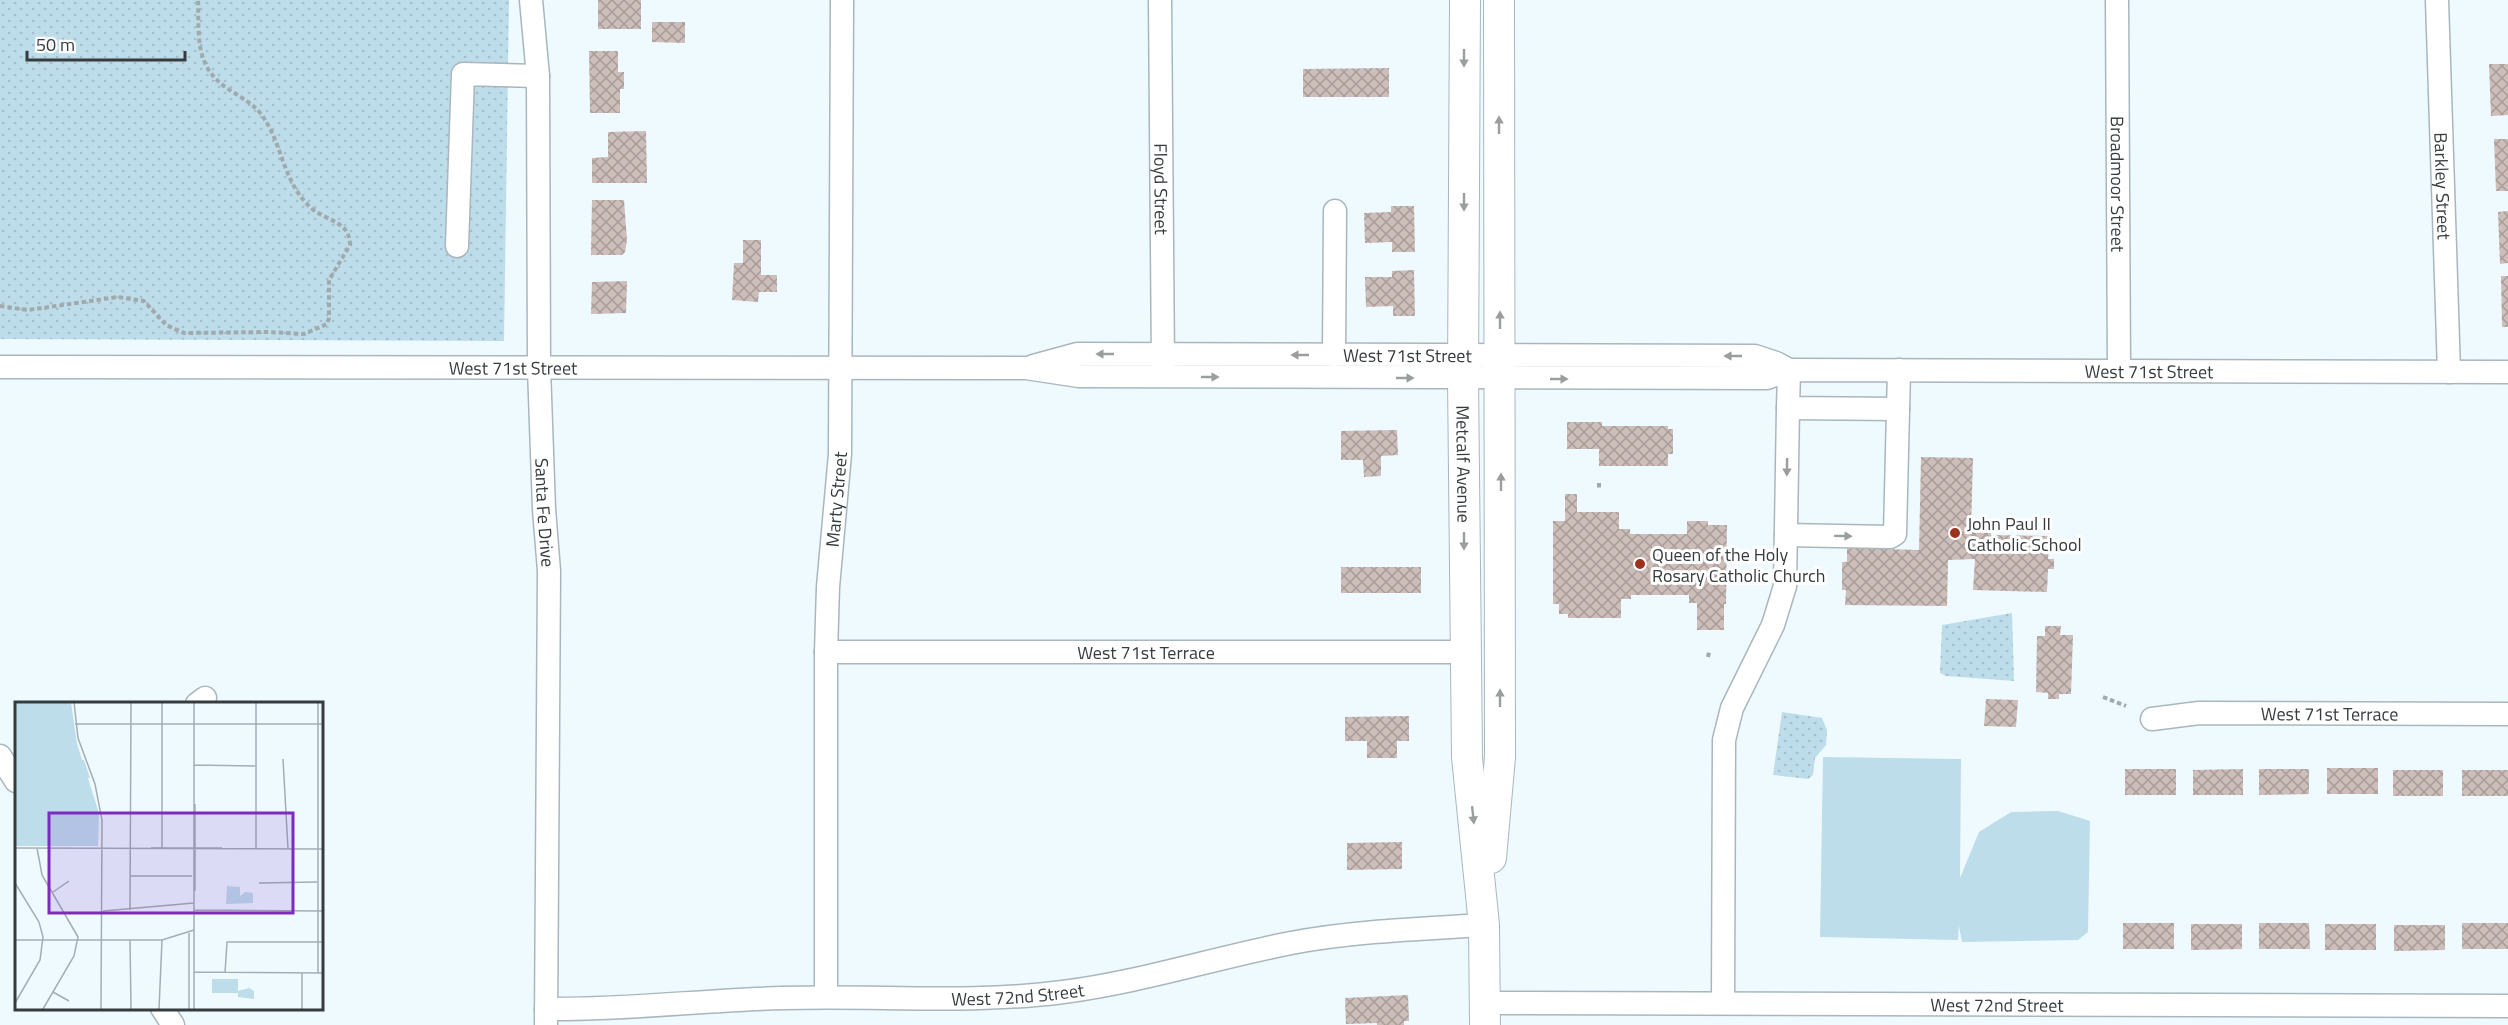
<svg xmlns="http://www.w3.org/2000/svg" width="2508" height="1025" viewBox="0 0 2508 1025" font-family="'Titillium Web',sans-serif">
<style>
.grass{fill:url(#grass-dots)}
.garden{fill:#beddea}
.building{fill:url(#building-cross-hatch)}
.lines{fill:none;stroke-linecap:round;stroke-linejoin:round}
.minor-casing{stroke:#a9b7bd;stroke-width:25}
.major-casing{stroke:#a9b7bd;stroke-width:32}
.path{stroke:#a0aaad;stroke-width:4;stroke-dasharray:4.5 3;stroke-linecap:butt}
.minor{stroke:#fff;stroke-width:22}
.major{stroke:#fff;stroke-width:30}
.oneway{fill:#9a9e9e}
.poi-dot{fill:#9b321c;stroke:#fff;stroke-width:2}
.labels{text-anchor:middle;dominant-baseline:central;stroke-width:6;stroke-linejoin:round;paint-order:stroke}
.street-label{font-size:18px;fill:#363c3e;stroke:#fff}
.poi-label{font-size:18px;fill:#363c3e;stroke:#fff;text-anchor:start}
.inset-road{fill:none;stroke:#a4aeb2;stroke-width:1.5}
.view{fill:#7b2cbf;fill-opacity:0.15;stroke:#7b2cbf;stroke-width:3}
.inset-edge{fill:none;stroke:#363c3e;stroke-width:3}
</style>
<defs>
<pattern id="grass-dots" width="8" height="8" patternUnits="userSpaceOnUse" patternTransform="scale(1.5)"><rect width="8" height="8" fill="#beddea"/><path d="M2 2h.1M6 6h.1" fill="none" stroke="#a4bfca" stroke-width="1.8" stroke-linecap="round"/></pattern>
<pattern id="building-cross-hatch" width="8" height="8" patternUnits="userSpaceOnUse" patternTransform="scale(1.5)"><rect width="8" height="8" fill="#cdbeba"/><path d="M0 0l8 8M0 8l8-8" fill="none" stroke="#a79c99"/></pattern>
</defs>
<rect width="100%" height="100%" fill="#eefaff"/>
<g class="grass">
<polygon points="0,0 509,0 504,341 0,339"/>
<polygon points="2012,613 2014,681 1946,676 1940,673 1942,625"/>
<polygon points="1782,712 1822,718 1827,730 1826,745 1815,758 1813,775 1808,779 1773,775"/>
</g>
<polygon class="garden" points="1823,757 1961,759 1960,878 1979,832 2011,812 2058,811 2090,821 2088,932 2078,940 1962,942 1959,926 1958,940 1820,937"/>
<g class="building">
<rect x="598" y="0" width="43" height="29"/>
<polygon points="652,22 685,22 685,43 652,42"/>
<polygon points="589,51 618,51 618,72 624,72 624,89 620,89 620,113 590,113"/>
<polygon points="2489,64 2508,64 2508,115 2491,116"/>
<polygon points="1389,68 1389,97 1303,97 1303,69"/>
<polygon points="646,131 647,183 592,183 592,158 608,157 608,132"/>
<polygon points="2494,139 2508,139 2508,191 2496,191"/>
<polygon points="592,200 624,200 627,240 625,252 622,255 591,255"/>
<polygon points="1391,206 1414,206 1415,252 1392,252 1392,242 1365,243 1364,213 1391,212"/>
<polygon points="2508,211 2508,263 2500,264 2498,212"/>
<polygon points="743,240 761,240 761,275 777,275 777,292 759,292 758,302 732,300 734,263 743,263"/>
<polygon points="1414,270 1415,316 1393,316 1393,306 1366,307 1365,277 1392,277 1392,271"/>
<polygon points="2501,276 2508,276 2508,327 2502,327"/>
<polygon points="627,281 626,313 591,314 592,282"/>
<polygon points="1567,422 1602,422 1602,426 1668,426 1668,429 1673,429 1673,454 1668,454 1668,466 1599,466 1599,449 1567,449"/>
<polygon points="1397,430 1398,455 1381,456 1381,476 1364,477 1363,460 1341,460 1341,431"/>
<polygon points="1921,457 1973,458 1971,531 1991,531 1991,535 2050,536 2048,559 2054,559 2054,569 2048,569 2047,592 1973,590 1975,559 1948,560 1947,606 1845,605 1846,590 1842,590 1842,562 1847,562 1847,548 1919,550"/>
<polygon points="1565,494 1577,494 1577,512 1619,512 1619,529 1630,529 1630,534 1687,534 1687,521 1708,521 1708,525 1727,525 1726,604 1724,604 1724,630 1697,630 1697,603 1689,603 1689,595 1631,595 1631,599 1621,599 1621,618 1568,618 1568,614 1559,614 1559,604 1553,604 1553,521 1565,521"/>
<rect x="1341" y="567" width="80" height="26"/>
<polygon points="2045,626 2061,626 2060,635 2073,635 2071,694 2059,694 2059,699 2048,699 2048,693 2036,692 2037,636 2045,636"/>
<polygon points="1986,699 2018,700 2016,727 1984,726"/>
<polygon points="1409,716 1409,741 1397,741 1397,758 1367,758 1367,741 1345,741 1345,717"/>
<rect x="2327" y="768" width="51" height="26"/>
<rect x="2125" y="769" width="51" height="26"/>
<polygon points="2243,769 2243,795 2193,795 2193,770"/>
<polygon points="2259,769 2309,769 2309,794 2259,795"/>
<rect x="2393" y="770" width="50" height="26"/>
<rect x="2462" y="770" width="46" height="26"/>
<polygon points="1402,842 1402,869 1347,870 1347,843"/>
<rect x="2123" y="923" width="51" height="26"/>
<polygon points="2259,923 2309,923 2310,949 2259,949"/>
<rect x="2462" y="923" width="46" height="26"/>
<polygon points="2191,924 2242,924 2242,949 2191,950"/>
<rect x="2325" y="924" width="51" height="26"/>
<polygon points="2394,925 2445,925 2445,950 2394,951"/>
<polygon points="1408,995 1409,1021 1404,1021 1404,1025 1377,1025 1377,1023 1346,1024 1345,998"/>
</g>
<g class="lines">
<g class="minor-casing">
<g id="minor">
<path id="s1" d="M531,0l7,76 1,292 5,141 5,62 -3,454"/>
<path id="s2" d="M1160,0l3,367"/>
<path id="s3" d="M2117,0l2,370"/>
<path id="s4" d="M2437,0l12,372"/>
<polyline points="457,246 463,74 538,76"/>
<polyline points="1334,355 1335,211"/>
<path id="s5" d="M1033,366l44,-12 678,2 21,7 13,7"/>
<path id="s6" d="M0,367l1026,1 53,8 688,2 22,-8 719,2"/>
<polyline points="1789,370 1788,408 1898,409"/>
<polyline points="1786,535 1890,537 1895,534 1899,370"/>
<path id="s7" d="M826,652h639"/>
<polyline points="197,704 205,698"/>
<path id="s8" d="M2152,719l47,-6 309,1"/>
<polyline points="0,756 16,781"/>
<path id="s9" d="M826,997v-345l2,-65 12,-133 2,-454"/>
<path id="s10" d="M1485,1003l1023,3"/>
<polyline points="1723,1003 1724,740 1732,708 1773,625 1785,586 1788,408"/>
<polyline points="162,1008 173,1025"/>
<path id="s11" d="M546,1009c80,1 158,-9 237,-11 93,-3 188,6 280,-6 78,-10 151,-34 228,-49 63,-12 129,-14 193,-18"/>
</g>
</g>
<g class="major-casing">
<g id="major">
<path id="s12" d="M1465,0l-2,378 4,379 17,168 1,100"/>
<polyline points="1491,858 1500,757 1499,0"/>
</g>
</g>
<g class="path">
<path d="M0,306l28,4 90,-13 26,4 22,24 18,8 85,-1 35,2 23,-10 2,-6v-38l21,-35c0,-25 -26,-24 -40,-38 -29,-28 -27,-64 -49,-93 -15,-19 -41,-23 -54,-47 -11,-20 -8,-45 -9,-67"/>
<polyline points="1599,483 1599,490"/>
<polyline points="1708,657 1709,652"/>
<polyline points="2103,697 2126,706"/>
</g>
<use href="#minor" class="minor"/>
<use href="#major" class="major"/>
</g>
<defs><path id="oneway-solid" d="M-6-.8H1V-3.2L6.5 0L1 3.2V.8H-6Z" transform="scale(1.5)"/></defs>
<g class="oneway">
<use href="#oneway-solid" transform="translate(1464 58) rotate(90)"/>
<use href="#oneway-solid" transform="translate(1499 125) rotate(-90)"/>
<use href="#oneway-solid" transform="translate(1464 202) rotate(90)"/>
<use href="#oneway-solid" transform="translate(1500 320) rotate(-90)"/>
<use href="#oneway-solid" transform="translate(1105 354) rotate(180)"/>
<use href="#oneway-solid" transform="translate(1300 355) rotate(-180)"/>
<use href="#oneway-solid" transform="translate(1733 356) rotate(180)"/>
<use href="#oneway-solid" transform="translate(1210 377)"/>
<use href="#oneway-solid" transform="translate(1405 378)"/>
<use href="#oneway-solid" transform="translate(1559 379)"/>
<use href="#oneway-solid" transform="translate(1787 467) rotate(91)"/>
<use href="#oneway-solid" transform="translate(1501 482) rotate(-90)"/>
<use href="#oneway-solid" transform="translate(1843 536) rotate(1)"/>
<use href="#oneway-solid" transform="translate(1464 541) rotate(90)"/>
<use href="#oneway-solid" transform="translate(1500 698) rotate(-90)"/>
<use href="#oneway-solid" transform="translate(1473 815) rotate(84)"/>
</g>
<g class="poi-dot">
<circle cx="1955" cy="533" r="6"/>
<circle cx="1640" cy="564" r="6"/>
</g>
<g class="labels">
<g class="street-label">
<text stroke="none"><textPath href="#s3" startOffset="184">Broadmoor Street</textPath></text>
<text stroke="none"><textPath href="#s4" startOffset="186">Barkley Street</textPath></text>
<text stroke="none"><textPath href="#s2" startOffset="189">Floyd Street</textPath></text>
<text stroke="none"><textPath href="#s5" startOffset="376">West 71st Street</textPath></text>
<text stroke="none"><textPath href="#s6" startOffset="513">West 71st Street</textPath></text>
<text stroke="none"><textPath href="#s6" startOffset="2151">West 71st Street</textPath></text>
<text stroke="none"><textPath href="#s12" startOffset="464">Metcalf Avenue</textPath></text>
<text stroke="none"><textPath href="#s9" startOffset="498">Marty Street</textPath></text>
<text stroke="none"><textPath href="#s1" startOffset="513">Santa Fe Drive</textPath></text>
<text stroke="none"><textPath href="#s7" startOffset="320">West 71st Terrace</textPath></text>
<text stroke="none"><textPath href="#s8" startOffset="178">West 71st Terrace</textPath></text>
<text stroke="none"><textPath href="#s11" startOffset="472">West 72nd Street</textPath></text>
<text stroke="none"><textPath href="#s10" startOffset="512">West 72nd Street</textPath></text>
</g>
<g class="poi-label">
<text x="1967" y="523">John Paul II<tspan x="1967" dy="21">Catholic School</tspan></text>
<text x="1652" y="554">Queen of the Holy<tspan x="1652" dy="21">Rosary Catholic Church</tspan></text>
</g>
</g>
<g transform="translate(15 702)">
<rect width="308" height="308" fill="#eefaff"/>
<path d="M0,0h56l6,42 22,69 -1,33h-83z" fill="#beddea"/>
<path d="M69,58l6,18h-22l-2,-17zM212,184l13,1v9l5,-4 8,1v10l-27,1zM197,277h26v12l11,-3 5,3v8l-16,-2v-4h-26z" fill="#beddea"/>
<path class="inset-road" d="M59,0l4,36 17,46 7,36 -1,189M147,0v147M179,0v307M303,0v271M60,22h248M268,57l5,90M179,63l61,1M0,146l308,1M22,146l5,27 36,62 -4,19 -31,53M136,146h71M241,147v-147M115,174h62M0,181l24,39 4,15 -3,23 -25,43M244,181l58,-1M180,189v-87M38,190l16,-11M115,208l1,-208M179,208l129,1M88,209l91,-8M0,238h147l32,-10M115,238l1,69M179,270l129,1M210,271l2,-31h96M38,290l16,9M144,307l3,-69M174,307v-76M287,307v-36"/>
<path class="view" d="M34,111h244v100h-244z"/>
<rect width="308" height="308" class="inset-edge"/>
</g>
<path d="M27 51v9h158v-9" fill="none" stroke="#363c3e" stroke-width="3"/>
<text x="36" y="51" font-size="18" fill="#363c3e" stroke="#ffffff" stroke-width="4.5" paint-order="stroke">50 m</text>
</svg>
